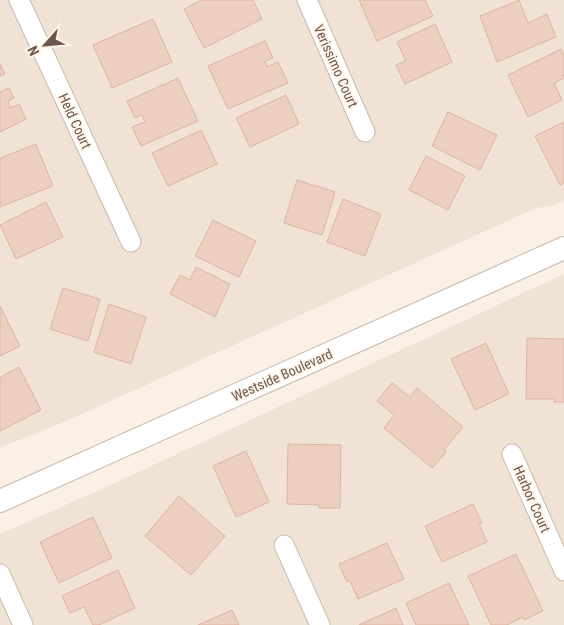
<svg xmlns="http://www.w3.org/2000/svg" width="564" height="625" viewBox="0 0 564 625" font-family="'Roboto Condensed',sans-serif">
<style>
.residential{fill:#f0e2d5}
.building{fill:#eccfc0;stroke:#ddb5a2}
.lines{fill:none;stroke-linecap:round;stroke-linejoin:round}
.minor-casing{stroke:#cab8ad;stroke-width:21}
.tertiary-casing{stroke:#cab8ad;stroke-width:24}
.minor{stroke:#fff;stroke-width:19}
.tertiary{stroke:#fff;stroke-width:22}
.labels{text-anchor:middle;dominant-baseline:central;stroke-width:4;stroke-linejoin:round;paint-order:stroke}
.street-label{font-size:14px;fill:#70574d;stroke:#fdf5eb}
</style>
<rect width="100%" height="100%" fill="#faf0e5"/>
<g class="residential">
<polygon points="0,0 564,0 564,200 552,206 536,208 71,419 0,448"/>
<polygon points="564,274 564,625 0,625 0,534 102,489"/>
</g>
<g class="building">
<polygon points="202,0 253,0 262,19 204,48 184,9"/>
<polygon points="359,0 425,0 433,16 377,41"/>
<polygon points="519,0 528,23 547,14 556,37 497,62 480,16"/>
<polygon points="153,19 172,62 112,88 93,45"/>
<polygon points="435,24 452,62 405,84 396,65 406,61 397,42"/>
<polygon points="265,41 273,58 265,61 267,67 278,62 288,83 228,109 208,66"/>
<polygon points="561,49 564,56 564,78 554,83 562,100 528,117 508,75"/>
<polygon points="0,64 5,74 0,76"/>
<polygon points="178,78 198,121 141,146 132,127 145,122 142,115 135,118 127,101"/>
<polygon points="9,88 14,98 8,101 10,108 19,104 26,119 0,132 0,92"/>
<polygon points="286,95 299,124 250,147 236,118"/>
<polygon points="448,112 497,135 480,170 432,146"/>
<polygon points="564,122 564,183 560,185 535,136"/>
<polygon points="201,130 217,164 168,186 152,153"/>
<polygon points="36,144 53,186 0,207 0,158"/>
<polygon points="426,156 465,176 448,210 409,190"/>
<polygon points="297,180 335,192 322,235 284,223"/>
<polygon points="343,199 381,214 365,256 327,242"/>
<polygon points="46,202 63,237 16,259 0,225"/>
<polygon points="213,220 256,241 239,277 195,256"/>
<polygon points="196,267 230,284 215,317 170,294 180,275 190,280"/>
<polygon points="63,288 100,299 88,341 50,329"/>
<polygon points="109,304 146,317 131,364 94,352"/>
<polygon points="0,306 20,346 0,356"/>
<polygon points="527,338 564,339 564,402 554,402 555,399 526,399"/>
<polygon points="486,343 509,394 475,410 451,359"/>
<polygon points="19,367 41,410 0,431 0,377"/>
<polygon points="392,383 410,397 417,388 463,427 444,450 446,452 432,468 384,428 394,415 377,401"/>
<polygon points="288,444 341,445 340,508 319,508 319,505 287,504"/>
<polygon points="246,451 269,502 236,517 213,466"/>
<polygon points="179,496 225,536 191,575 145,536"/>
<polygon points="473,504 482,523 479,524 487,542 442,562 425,526"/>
<polygon points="93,517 112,558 59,583 40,542"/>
<polygon points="387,543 404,579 358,599 350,581 347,582 339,564"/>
<polygon points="516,554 543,611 524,620 523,617 507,625 491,625 468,576"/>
<polygon points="118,570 135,608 99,625 93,625 84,607 70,613 62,596"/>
<polygon points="449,583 469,625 416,625 406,603"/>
<polygon points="396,608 403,625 359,625"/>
<polygon points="232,610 239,625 198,625"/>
</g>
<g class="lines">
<g class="minor-casing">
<g id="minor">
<polyline points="19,0 131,242"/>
<polyline points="307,0 365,132"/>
<polyline points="512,454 564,571"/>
<polyline points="284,545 320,625"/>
<polyline points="0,574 23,625"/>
</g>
</g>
<g class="tertiary-casing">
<polyline id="tertiary" points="0,501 564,248"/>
</g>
<use href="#minor" class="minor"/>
<use href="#tertiary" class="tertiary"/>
</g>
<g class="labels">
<g class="street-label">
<text transform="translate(336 66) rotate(66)">Verissimo Court</text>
<text transform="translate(75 121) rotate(65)">Held Court</text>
<text transform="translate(282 375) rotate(-24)">Westside Boulevard</text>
<text transform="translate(532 499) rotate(66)">Harbor Court</text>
</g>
</g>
<g transform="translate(45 45) rotate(243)" stroke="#fdf5eb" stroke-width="4" paint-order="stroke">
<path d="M0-4L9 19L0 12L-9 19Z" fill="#70574d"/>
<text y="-8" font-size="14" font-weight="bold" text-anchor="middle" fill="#70574d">N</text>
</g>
</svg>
